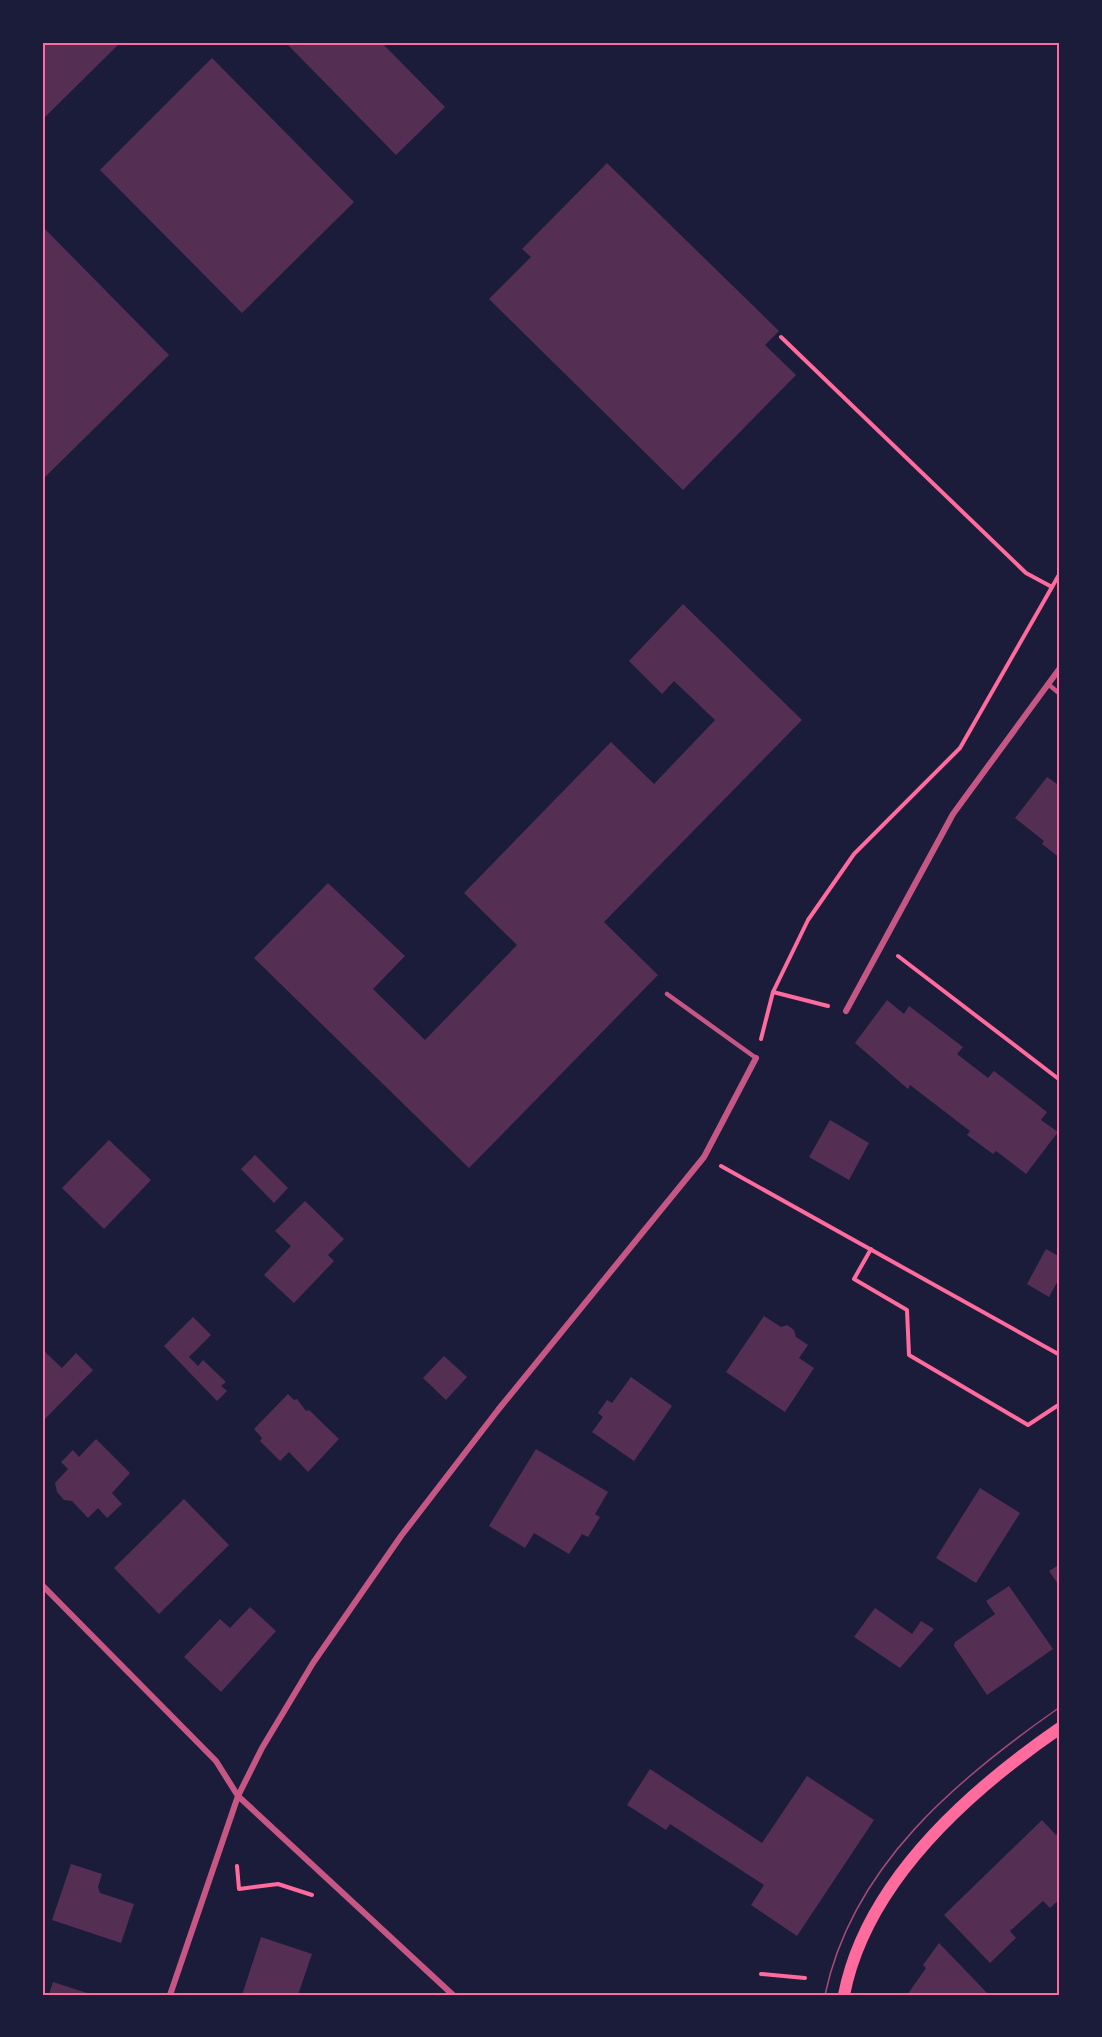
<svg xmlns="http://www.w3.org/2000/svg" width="1102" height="2037" viewBox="0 0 1102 2037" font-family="'Fira Sans',sans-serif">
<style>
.building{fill:#542f53}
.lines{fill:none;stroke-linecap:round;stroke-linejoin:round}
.path{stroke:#ff6b9d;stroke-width:4}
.service{stroke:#c65784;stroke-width:4.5}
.minor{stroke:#c65784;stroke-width:6}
.secondary{stroke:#ff6b9d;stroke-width:12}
.tram{stroke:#a44b75;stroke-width:1.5}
.neatline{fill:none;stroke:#ff6b9d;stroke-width:2}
</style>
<rect width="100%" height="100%" fill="#1b1b3a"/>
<g class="building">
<polygon points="42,42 121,42 42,120"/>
<polygon points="285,42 381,42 445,107 396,155"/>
<polygon points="212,58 354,202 242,313 100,170"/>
<polygon points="607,163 779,331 765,345 796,375 683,490 489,299 531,257 522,249"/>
<polygon points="42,226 169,355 42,480"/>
<polygon points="683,604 802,720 604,922 658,975 469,1168 254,958 328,883 405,956 373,989 425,1040 517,945 464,893 611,742 654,784 715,720 674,681 662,694 629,661"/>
<polygon points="1047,777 1060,786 1060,858 1042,844 1044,841 1015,818"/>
<polygon points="887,1000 904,1014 909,1006 963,1047 957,1054 988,1078 994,1071 1047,1112 1041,1120 1058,1132 1026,1174 996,1151 993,1154 967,1135 970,1131 910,1085 908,1089 855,1043"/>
<polygon points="830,1120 869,1143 849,1180 809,1157"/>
<polygon points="109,1140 151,1180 104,1229 62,1188"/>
<polygon points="255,1155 288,1188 274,1203 241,1169"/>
<polygon points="305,1201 344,1239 328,1255 334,1261 294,1303 264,1275 291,1246 275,1231"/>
<polygon points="1046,1249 1060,1257 1060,1277 1049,1297 1027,1284"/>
<polygon points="764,1316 781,1327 787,1325 794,1330 796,1337 808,1345 799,1358 814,1368 785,1412 726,1372"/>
<polygon points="193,1317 211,1335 189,1357 198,1366 203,1360 226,1382 221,1386 227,1391 217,1401 164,1346"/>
<polygon points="42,1349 62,1368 76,1353 93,1370 42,1422"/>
<polygon points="444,1356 467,1377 446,1400 423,1378"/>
<polygon points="631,1377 672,1406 634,1461 592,1432 603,1417 598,1413 607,1400 612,1403"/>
<polygon points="288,1394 294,1400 297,1399 306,1411 309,1410 339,1439 308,1472 289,1452 280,1461 260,1441 262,1438 254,1429"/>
<polygon points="96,1439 130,1473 112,1493 122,1504 107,1518 98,1508 88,1518 72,1501 64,1500 57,1492 55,1483 68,1469 61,1462 73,1450 79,1457"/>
<polygon points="536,1449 608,1492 595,1514 600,1517 588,1537 582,1534 569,1554 534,1533 525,1548 489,1526"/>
<polygon points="980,1488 1020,1513 976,1583 936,1558"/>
<polygon points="184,1499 229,1545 159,1614 114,1568"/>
<polygon points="1060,1564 1060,1587 1049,1571"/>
<polygon points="1009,1586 1053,1649 987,1695 954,1646 955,1642 995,1614 986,1601"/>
<polygon points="250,1607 276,1631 221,1692 184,1657 220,1619 230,1628"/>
<polygon points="875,1608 912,1634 921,1621 934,1629 900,1668 854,1637"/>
<polygon points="650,1769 762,1843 807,1776 874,1820 797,1936 751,1905 764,1885 670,1824 666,1830 627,1805"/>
<polygon points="1042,1820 1056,1835 1060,1830 1060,1899 1050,1908 1043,1901 1010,1931 1016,1938 990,1963 944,1915"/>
<polygon points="71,1864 102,1874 98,1887 100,1893 134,1904 121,1943 52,1920"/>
<polygon points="261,1937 312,1954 298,1995 242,1995"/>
<polygon points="939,1943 989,1995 907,1995 926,1968 923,1965"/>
<polygon points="53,1982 93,1995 42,1995 42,1992 49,1994"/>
</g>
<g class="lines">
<g class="path">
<polyline points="781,337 1026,573 1052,587"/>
<polyline points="898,956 1060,1080"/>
<polyline points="773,992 828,1006"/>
<polyline points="761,1039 773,992 808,920 854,854 960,748 1060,573"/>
<polyline points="721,1166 1060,1355"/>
<polyline points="871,1249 854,1279 907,1310 909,1355 1028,1425 1060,1404"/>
<polyline points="237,1866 239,1889 278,1884 312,1895"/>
<polyline points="761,1974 805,1978"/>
</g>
<g class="service">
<polyline points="1048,684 1060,694"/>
<polyline points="667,994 756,1058"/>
</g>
<g class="minor">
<polyline points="846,1011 953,814 1060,668"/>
<polyline points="42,1585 216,1761 238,1796 453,1995"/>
<polyline points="170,1995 238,1796 262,1748 313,1663 401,1536 498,1410 704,1157 756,1058"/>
</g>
<path class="secondary" d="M844,1995c22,-113 126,-205 216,-267"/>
<path class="tram" d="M825,1995c27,-129 132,-216 235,-288"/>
</g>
<rect width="1102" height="2037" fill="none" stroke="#1b1b3a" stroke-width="87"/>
<rect x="44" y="44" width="1014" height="1950" class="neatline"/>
</svg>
